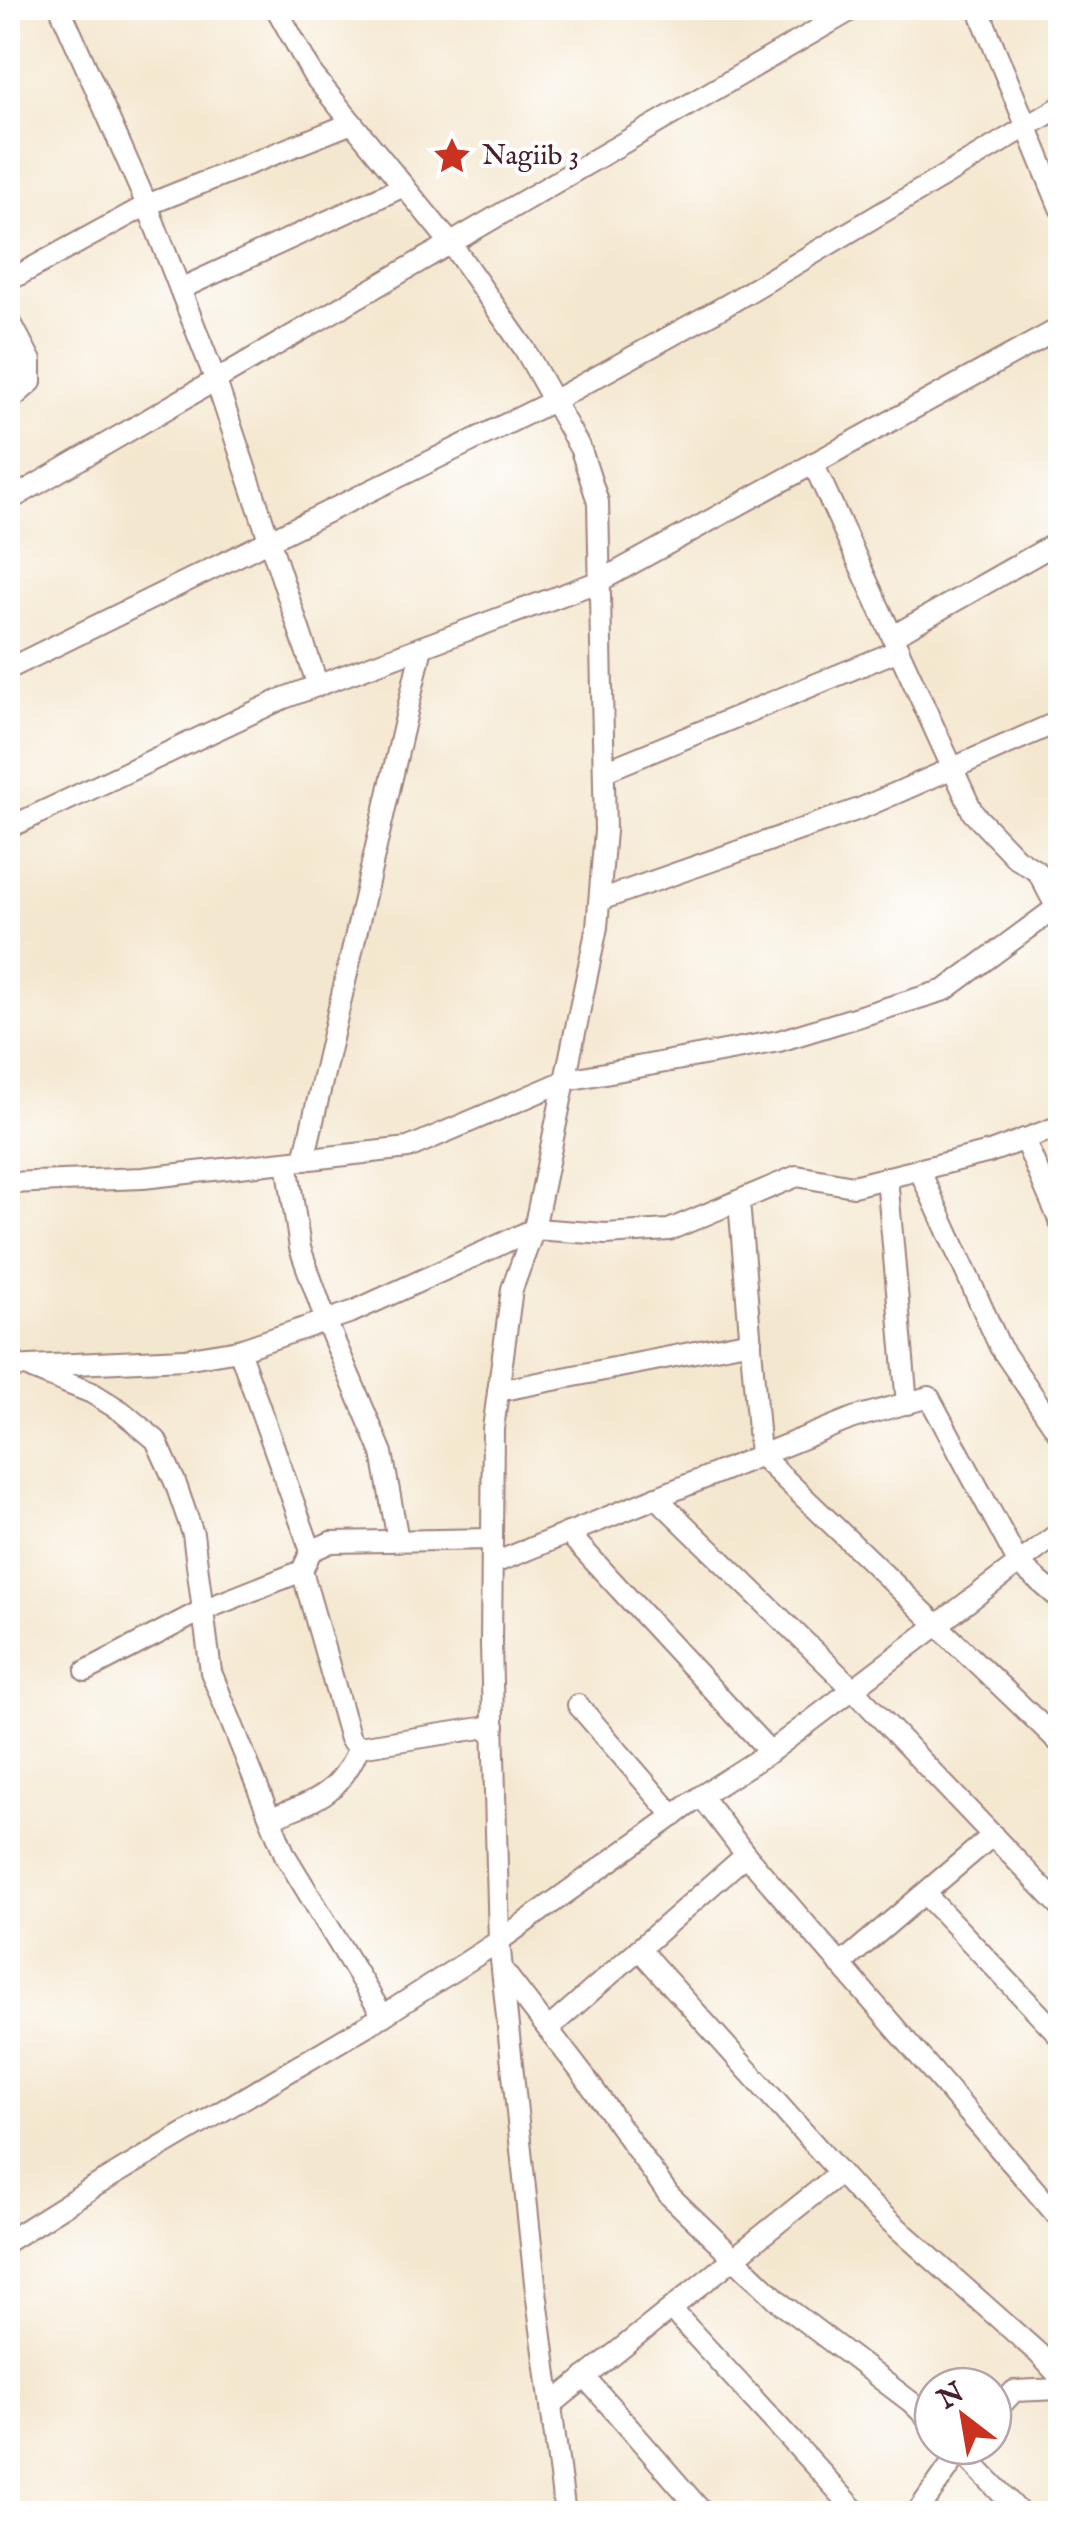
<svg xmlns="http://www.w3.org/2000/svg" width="1068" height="2521" viewBox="0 0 1068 2521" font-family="'IM FELL English',serif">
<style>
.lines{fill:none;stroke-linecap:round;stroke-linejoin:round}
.minor-casing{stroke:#9f837d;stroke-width:24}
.minor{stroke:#fff;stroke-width:20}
.labels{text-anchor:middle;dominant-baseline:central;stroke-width:8;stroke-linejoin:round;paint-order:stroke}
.poi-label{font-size:28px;fill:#4a1f2b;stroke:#fff;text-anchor:start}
</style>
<rect width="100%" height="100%" fill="#fff"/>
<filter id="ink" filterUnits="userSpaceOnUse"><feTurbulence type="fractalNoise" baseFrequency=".01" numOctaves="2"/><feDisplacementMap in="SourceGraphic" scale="20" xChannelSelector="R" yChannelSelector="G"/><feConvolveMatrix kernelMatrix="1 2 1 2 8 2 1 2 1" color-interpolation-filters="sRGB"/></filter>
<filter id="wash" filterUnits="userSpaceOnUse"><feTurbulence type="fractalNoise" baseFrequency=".0048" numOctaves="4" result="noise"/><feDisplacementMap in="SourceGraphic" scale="40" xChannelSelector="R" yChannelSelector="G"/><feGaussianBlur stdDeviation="2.25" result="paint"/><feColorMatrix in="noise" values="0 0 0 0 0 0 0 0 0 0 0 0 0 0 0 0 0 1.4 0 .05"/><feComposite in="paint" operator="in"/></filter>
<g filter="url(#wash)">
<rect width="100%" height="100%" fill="#f4e7cf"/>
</g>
<g filter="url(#ink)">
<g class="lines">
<g class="minor-casing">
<g id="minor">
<polyline points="60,8 147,205 216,381 318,686"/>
<polyline points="276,8 313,75 452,245 524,348 581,450 598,502 605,831 597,927 534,1229 512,1289 493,1429 491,1645 499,1941 535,2283 565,2514"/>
<polyline points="978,8 1060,208"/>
<polyline points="8,281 147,205 352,123"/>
<polyline points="180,289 404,186"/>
<polyline points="8,317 31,361 31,382 8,402"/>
<polyline points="813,463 973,813 1016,858 1038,872 1060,914"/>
<polyline points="8,501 855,8"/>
<polyline points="893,636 1060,541"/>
<polyline points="8,669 553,401 725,306 1060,107"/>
<polyline points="605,771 899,650"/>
<polyline points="8,828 284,698 600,581 1060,328"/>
<polyline points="600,900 862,808 1060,721"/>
<polyline points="1024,1139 1060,1222"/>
<polyline points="304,1160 422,647"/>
<polyline points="287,1162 300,1248 326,1321 382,1453 398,1540"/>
<polyline points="919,1169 1000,1347 1060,1435"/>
<polyline points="887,1177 907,1404"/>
<polyline points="8,1183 143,1178 408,1148 567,1080 779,1041 945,990 1060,905"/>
<polyline points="739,1201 760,1455 1060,1743"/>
<polyline points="239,1350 311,1551"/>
<polyline points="8,1367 184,1359 239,1350 352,1312 534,1229 606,1234 669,1230 797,1176 853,1186 990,1152 1060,1126"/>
<polyline points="32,1369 92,1393 121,1411 156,1440 175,1482 193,1534 211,1672 285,1855 383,2016"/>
<polyline points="498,1391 751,1341"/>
<polyline points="656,1497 853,1689 1060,1906"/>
<polyline points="568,1533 770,1752"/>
<polyline points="492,1539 331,1542 311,1551 302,1571 350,1739 359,1747 494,1726"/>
<polyline points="492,1564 853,1418 929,1397 1019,1564 1060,1599"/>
<polyline points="86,1671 203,1610 302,1571"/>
<polyline points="578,1705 674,1816"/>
<path d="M271,1818c45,-18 68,-23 88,-71"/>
<polyline points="746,1855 1060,2219"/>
<polyline points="925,1894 1060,2036"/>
<polyline points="639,1949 857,2192 1038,2353 1060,2377"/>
<polyline points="840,1965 993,1835"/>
<polyline points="505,1973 584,2076 669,2195 783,2305 911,2402 933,2423"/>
<polyline points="548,2029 746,1855 701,1796"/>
<polyline points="8,2241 92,2188 383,2016 499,1941 701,1796 770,1752 1060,1532"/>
<polyline points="671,2309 859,2514"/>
<polyline points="585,2377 704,2514"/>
<polyline points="551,2405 840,2173"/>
<polyline points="993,2414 1014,2391 1060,2389"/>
<polyline points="956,2446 1021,2514"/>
<polyline points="916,2514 964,2446"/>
</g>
</g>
<use href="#minor" class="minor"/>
</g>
</g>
<defs>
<g id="sight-bare" transform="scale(3)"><path d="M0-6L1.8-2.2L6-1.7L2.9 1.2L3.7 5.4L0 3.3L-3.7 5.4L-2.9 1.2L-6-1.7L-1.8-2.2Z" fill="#c8321e" stroke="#fff" stroke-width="2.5" paint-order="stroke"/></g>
</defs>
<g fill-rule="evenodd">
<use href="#sight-bare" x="452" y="156"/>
</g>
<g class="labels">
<g class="poi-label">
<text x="482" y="156">Nagiib 3</text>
</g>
</g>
<rect width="1068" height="2521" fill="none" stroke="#fff" stroke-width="40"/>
<g transform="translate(963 2416) rotate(329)"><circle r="48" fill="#ffffff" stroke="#b7a5aa" stroke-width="2.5"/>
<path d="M0-8L18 38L0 25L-18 38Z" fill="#c8321e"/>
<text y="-15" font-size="28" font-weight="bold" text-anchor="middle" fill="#4a1f2b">N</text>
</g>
</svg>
